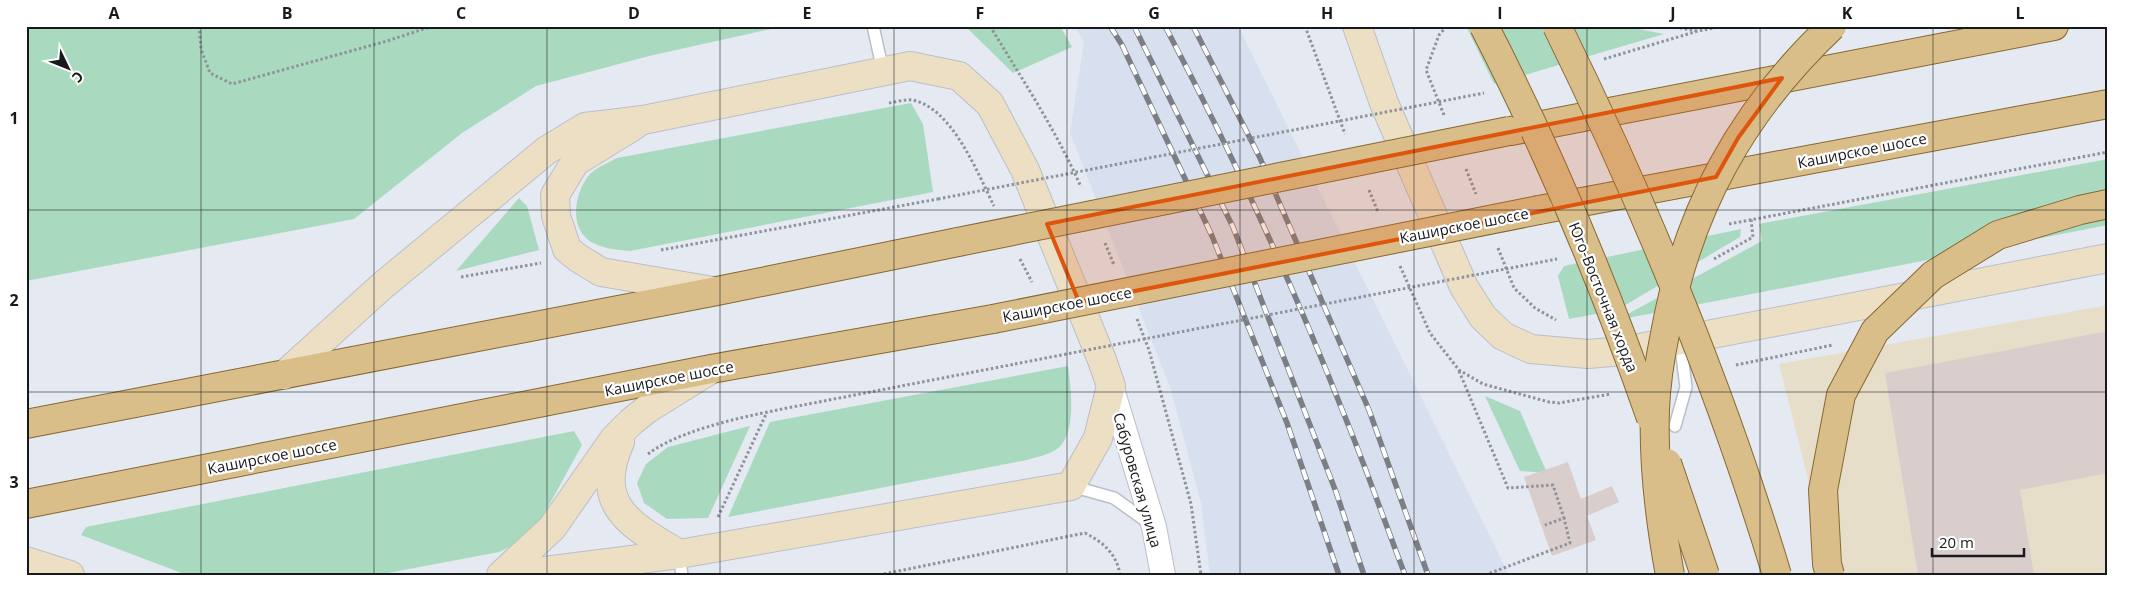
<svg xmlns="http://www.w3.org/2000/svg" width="2134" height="601" viewBox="0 0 2134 601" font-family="'Open Sans',sans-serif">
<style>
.built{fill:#d8dfef}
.industrial{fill:#e7dec9}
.green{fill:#a9dabf}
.building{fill:#dacecd}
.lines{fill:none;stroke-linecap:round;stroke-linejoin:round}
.lane-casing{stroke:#bbbfc8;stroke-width:14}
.street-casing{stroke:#bbbfc8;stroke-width:26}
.secondary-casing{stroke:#bbbfc8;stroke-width:30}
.primary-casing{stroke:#866831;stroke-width:30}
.path{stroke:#8f9299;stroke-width:3;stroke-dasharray:2.5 2.5;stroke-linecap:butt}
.lane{stroke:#fff;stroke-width:11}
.street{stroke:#fff;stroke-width:24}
.secondary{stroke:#ecdfc4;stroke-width:28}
.primary{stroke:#dabe8a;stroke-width:28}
.rail-casing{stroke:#7b7e85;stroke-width:5.5}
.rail{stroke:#fff;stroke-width:4;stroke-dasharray:11;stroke-linecap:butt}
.primary-bridge-casing{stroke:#866831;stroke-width:30;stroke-linecap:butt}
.path-bridge{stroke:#8f9299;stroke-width:3;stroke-dasharray:2.5 2.5;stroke-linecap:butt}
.primary-bridge{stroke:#dabe8a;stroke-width:28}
.marked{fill:#de560d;fill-opacity:0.2;stroke:#de560d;stroke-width:4;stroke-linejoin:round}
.grid{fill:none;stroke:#18191d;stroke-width:1;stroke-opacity:0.55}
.labels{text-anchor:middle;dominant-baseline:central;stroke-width:4.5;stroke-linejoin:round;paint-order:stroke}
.street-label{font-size:15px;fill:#18191d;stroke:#fff}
.neatline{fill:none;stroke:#18191d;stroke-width:2}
.grid-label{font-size:16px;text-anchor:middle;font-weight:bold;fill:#18191d}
</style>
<rect width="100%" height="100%" fill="#e4e9f2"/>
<polygon class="built" points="1075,26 1238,26 1509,575 1210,575 1201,503 1171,390 1070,133 1084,42"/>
<polygon class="industrial" points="2108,305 2108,575 1832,575 1779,364"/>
<g class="green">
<polygon points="26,26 784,26 649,56 536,86 462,133 354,219 26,281"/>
<polygon points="965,26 1060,26 1072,47 1013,73"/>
<polygon points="1466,26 1624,26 1664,34 1494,84"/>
<path d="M911,103l12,21 10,68 -303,59c-13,-1 -34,-3 -44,-13 -17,-17 -10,-48 4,-64 7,-7 18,-11 27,-16z"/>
<polygon points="2108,159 2108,225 1628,318 1626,315 1762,241 1759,224"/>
<polygon points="519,198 527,206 539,250 456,271"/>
<polygon points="1741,229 1740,237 1617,310 1569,319 1558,276 1564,266"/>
<path d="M1068,366c3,21 9,69 -11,83 -8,6 -21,8 -30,11l-299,57 42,-95z"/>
<polygon points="1485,396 1520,411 1547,473 1520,471"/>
<polygon points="750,426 708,518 667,519 644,503 637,483 646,464 668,447"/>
<polygon points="574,431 582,445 538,525 519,543 499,552 377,575 187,575 81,535 86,527"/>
</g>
<g class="building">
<polygon points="2108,331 2108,473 2020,490 2034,575 1918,575 1885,373"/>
<polygon points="1568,462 1581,499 1612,486 1619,502 1587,516 1596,540 1552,556 1524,477"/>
</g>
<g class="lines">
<g class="lane-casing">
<g id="lane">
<polyline points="873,26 883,71"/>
<polyline points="1675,426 1686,387 1680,340"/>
<polyline points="1071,486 1114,498 1149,523"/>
<polyline points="679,554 682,575"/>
</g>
</g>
<g class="street-casing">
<polyline id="street" points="1111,386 1154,527 1163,575"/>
</g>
<g class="secondary-casing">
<g id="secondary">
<polyline points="1357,26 1384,103 1464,287 1483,317 1503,336 1531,349 1588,354 1624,351 2108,258"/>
<polyline points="635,125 575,162 555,195 556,216 567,249 578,258 601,272 713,291"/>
<polyline points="284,375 382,286 547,150 585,127 643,120 910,66 959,76 990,104 1025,170 1102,360 1111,386 1098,438 1071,486 679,554 513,575"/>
<path d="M620,442c-28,64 11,83 59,112"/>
<polyline points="26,561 70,575"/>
<polyline points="501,575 552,528 614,439 631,422 647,409 710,370"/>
</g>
</g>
<g class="primary-casing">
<g id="primary">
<polyline points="1511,131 2054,26"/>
<polyline points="1539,210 2108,104"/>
<polyline points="26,424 717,291 958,242"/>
<polyline points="26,504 711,369 993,319"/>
</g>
</g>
<g class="path">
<polyline points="199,26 201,49 210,73 232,84 387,41 433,26"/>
<path d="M990,26c32,53 66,104 91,161"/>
<polyline points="1305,26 1345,134"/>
<polyline points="1670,26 1697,31"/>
<polyline points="1604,59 1698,31 1724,26"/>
<path d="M889,103c7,-1 16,-4 23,-3 40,7 66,74 82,106"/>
<polyline points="1444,115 1426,70 1439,35 1447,26"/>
<polyline points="1466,169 1476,194"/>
<polyline points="1369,190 1378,212"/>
<polyline points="1729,224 2108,152"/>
<polyline points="1105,243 1114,265"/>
<polyline points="1498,248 1514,288 1535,308 1556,320"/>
<polyline points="661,250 938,199"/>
<polyline points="1020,259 1032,282"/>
<polyline points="1714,259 1753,237 1751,219"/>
<polyline points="1400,266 1430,333 1459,370 1483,384 1549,402 1559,403 1611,394"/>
<polyline points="461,277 541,263"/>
<polyline points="1137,319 1149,350 1191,504 1201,575"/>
<polyline points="1736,365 1833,345"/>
<polyline points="1459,371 1508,488 1553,485 1564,518 1545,525"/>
<path d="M648,454c39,-30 131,-44 181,-54 62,-12 124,-24 186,-36"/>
<polyline points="718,517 767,412"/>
<path d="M879,575l206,-42c18,9 32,21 35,42"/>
<polyline points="1485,575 1570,543 1564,518"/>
</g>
<use href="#lane" class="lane"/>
<use href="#street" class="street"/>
<use href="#secondary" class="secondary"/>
<use href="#primary" class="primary"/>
<g class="rail-casing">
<g id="rail">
<polyline points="1110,26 1122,45 1212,236 1287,423 1339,575"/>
<polyline points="1134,26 1233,227 1336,492 1364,575"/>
<path d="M1165,26c66,125 126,254 178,386 22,53 41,108 62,163"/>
<polyline points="1193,26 1260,158 1369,410 1428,575"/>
</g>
</g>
<use href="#rail" class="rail"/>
<g class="primary-bridge-casing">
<g id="primary-bridge">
<path d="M1484,26c65,126 120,258 167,392"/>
<path d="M1557,26c87,177 163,360 220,549"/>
<polyline points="958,242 1509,131"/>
<polyline points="993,319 1539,210"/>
<polyline points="1667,463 1705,575"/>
<path d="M1670,575c-10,-54 -17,-112 -15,-166 1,-25 5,-51 10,-75 22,-123 76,-222 167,-308"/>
<polyline points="1830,575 1827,564 1823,490 1841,395 1875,331 1933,275 1998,235 2080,210 2108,204"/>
</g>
</g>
<g class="path-bridge">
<polyline points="938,199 1484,93"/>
<polyline points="1015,364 1557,259"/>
</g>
<use href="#primary-bridge" class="primary-bridge"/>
</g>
<path class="marked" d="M1782,78l-44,60 -22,39 -637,125 -32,-78z"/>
<path class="grid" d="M201,26v549M374,26v549M547,26v549M720,26v549M894,26v549M1067,26v549M1240,26v549M1414,26v549M1587,26v549M1760,26v549M1933,26v549M26,210h2082M26,392h2082"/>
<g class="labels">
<g class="street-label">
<text transform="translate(1862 150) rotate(-11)">Каширское шоссе</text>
<text transform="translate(1464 225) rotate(-11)">Каширское шоссе</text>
<text transform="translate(1604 297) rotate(68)">Юго-Восточная хорда</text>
<text transform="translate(1067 304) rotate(-11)">Каширское шоссе</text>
<text transform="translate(669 378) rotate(-11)">Каширское шоссе</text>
<text transform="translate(272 456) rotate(-11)">Каширское шоссе</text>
<text transform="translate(1138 480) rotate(74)">Сабуровская улица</text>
</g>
</g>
<rect width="2134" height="601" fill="none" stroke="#ffffff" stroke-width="55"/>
<g transform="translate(68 68) rotate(133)" stroke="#ffffff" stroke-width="4" paint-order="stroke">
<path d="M0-4L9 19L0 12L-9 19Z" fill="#18191d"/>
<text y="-8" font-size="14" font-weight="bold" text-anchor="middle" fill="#18191d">С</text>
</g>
<path d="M1932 548v8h92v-8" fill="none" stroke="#18191d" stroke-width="2.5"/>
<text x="1939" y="548" font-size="15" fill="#18191d" stroke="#ffffff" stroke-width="4" paint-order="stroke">20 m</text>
<rect x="28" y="28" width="2078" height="546" class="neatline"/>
<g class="grid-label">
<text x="114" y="19">A</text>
<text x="287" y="19">B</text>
<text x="461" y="19">C</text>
<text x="634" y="19">D</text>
<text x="807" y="19">E</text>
<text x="980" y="19">F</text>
<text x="1154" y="19">G</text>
<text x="1327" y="19">H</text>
<text x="1500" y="19">I</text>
<text x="1673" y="19">J</text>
<text x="1847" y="19">K</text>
<text x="2020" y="19">L</text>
<text x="14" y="124">1</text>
<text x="14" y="306">2</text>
<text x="14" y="488">3</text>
</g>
</svg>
